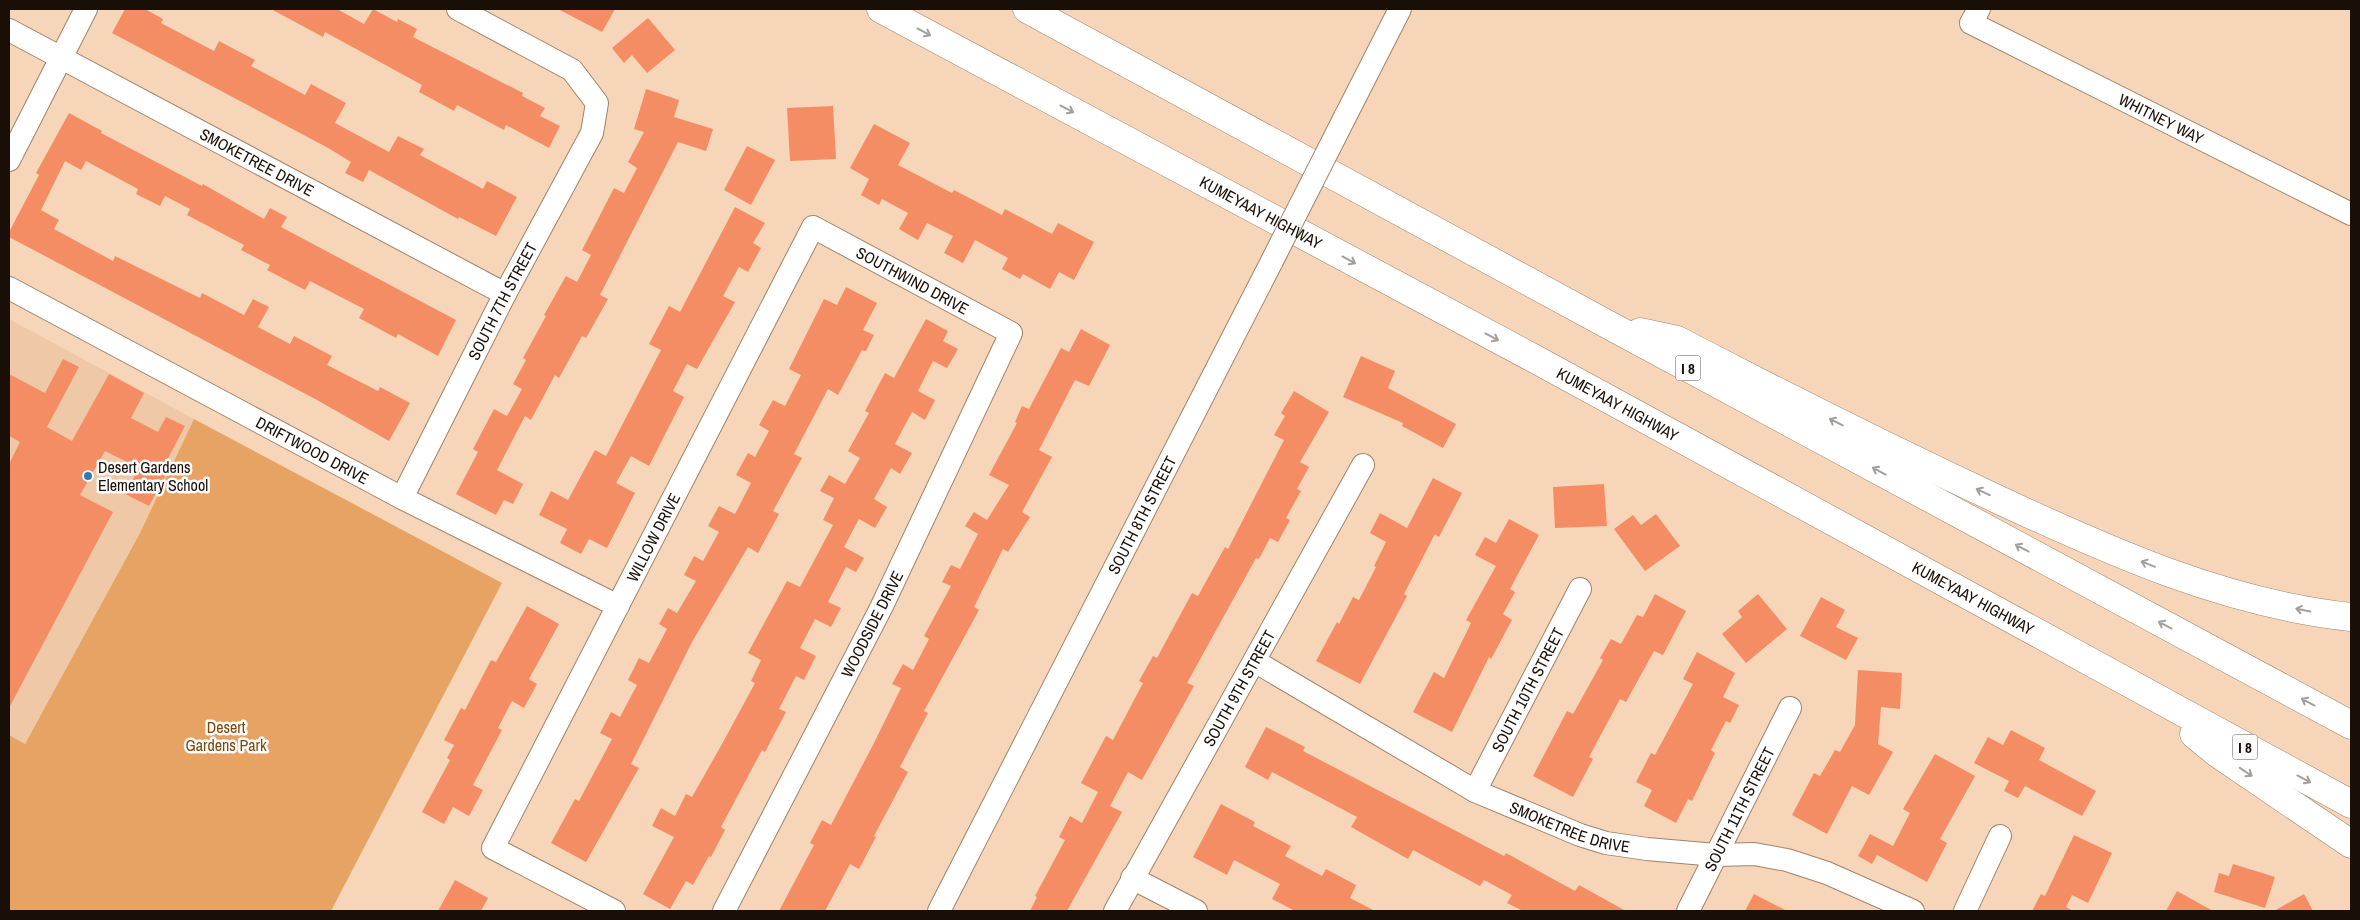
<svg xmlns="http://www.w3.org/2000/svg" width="2360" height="920" viewBox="0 0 2360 920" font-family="'Archivo Narrow',sans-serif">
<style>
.built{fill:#efc8a7}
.green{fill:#e7a364}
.building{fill:#f58d64}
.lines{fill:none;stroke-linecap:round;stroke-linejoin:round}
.minor-casing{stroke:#a18369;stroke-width:24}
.highway-casing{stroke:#a18369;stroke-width:29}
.minor{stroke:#fff;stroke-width:22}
.highway{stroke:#fff;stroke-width:28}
.minor-bridge-casing{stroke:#a18369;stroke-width:24;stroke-linecap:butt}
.minor-bridge{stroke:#fff;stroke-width:22}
.oneway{stroke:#a39f9b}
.poi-dot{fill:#307caf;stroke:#fcfcfc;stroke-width:2}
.labels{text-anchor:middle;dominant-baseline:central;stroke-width:5;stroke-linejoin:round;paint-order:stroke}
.shield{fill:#fcfcfc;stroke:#5e5650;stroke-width:1}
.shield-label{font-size:15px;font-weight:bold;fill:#1a0f06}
.street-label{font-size:16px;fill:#1a0f06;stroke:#fcfcfc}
.poi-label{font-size:16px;fill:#1a0f06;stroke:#fcfcfc;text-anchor:start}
.park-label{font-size:16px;fill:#7e4808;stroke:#fcfcfc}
</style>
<rect width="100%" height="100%" fill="#f6d5b9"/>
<polygon class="built" points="9,319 194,419 140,533 25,744 9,735"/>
<polygon class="green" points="194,419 502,583 331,911 9,911 9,735 25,744 140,533"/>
<g class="building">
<polygon points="125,9 145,9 163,19 161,23 214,51 219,41 255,60 251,66 305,95 311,84 346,103 335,123 389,152 398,136 424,149 420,155 483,189 487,181 517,197 496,236 459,217 458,219 369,170 363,182 345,173 351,162 330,149 112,33"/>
<polygon points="271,9 337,9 364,24 373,9 397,22 398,19 417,29 413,37 523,93 522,96 545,108 540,116 560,126 549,148 506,125 504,130 457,105 454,111 419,92 422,85 325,32 323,37"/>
<polygon points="558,9 615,9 602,32"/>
<polygon points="648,18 675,50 647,73 632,55 624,63 612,48"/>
<polygon points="646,89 679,100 674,117 713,129 706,151 678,142 600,295 608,299 586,338 582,336 559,378 555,375 531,420 525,416 497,470 523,484 513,504 504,500 496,515 456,494 478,452 473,449 494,409 507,416 522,389 513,384 526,360 523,358 546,316 544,315 566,276 577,282 591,255 582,250 595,225 614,188 624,193 637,168 628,162 644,132 634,129"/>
<polygon points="833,106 836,159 790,161 787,108"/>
<polygon points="69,113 102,131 101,133 202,186 203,184 264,219 270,208 287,217 281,227 456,320 438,356 398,334 396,338 359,318 364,309 310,281 305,290 267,270 270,265 241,250 244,245 187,215 190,209 165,196 160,206 136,194 138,189 86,161 81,170 65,161 41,210 59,220 54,229 113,261 115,256 200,298 202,293 244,315 253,299 269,307 258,327 290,344 294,336 332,356 327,365 378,391 380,387 410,403 389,441 317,400 9,237 9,232 39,175 36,173"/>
<polygon points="874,124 910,143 898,165 952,193 954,190 1002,215 1005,209 1052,234 1058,223 1094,242 1074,280 1059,272 1050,289 1023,274 1020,279 1002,269 1008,258 975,240 963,263 944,253 953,236 927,223 918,240 899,229 908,213 882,199 879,205 861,195 869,179 850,168"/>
<polygon points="747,146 775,160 751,205 724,190"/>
<polygon points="735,207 765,223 753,243 761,248 748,272 739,267 723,296 735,302 697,369 687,364 673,391 684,397 649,466 631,456 616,483 635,493 607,548 589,539 581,554 560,543 567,529 539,515 551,491 568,500 595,450 606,456 661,350 649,344 669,306 680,312"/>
<polygon points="846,287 877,303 863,330 874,335 866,351 862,350 838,395 828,389 794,454 802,458 773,511 779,514 758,553 748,547 692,642 631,764 639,768 586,862 551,843 575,799 579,801 612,739 600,733 611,712 620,717 637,685 628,680 639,658 649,663 667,629 659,624 668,608 677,613 696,581 684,575 694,556 703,561 719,532 708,526 719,506 735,514 751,483 736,475 748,453 755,457 769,431 759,425 773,400 785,406 801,375 789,369 824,299 837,305"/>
<polygon points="926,319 948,331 943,341 958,349 947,368 933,361 918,391 935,400 925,420 912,412 895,444 912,453 900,474 891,468 874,499 887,507 875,528 859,519 844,547 864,558 856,572 846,567 828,602 841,608 831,627 815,619 800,648 816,656 804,680 796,676 779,709 786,712 765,752 762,750 721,827 725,830 711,857 709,856 693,885 686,881 670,909 643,894 674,837 652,826 661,808 675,816 686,794 692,797 722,744 755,683 751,681 761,660 748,653 787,581 800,587 833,525 823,520 834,498 820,491 829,475 845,484 860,458 848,451 869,413 865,411 885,373 894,378"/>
<polygon points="1081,329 1110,345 1089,386 1075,380 1039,450 1052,457 1022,512 1030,517 1008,552 1003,549 974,607 979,610 924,711 928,713 900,767 908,772 874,836 876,837 859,869 850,864 825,911 779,911 814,845 810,843 822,820 831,825 874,743 901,688 892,684 903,664 913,670 929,639 924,636 951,586 942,582 951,565 960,569 978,534 965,526 974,512 987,520 1009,485 989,475 1017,423 1015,422 1022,406 1029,409 1061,348 1069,352"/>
<polygon points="1361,356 1395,371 1388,388 1456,424 1443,448 1402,426 1403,423 1343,397"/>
<polygon points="63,359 79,367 47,427 72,441 109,374 144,393 131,418 158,432 166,417 185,426 164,466 169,469 149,506 125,494 139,468 105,451 80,495 113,512 9,708 9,464 20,442 9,436 9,374 45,393"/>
<polygon points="1294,391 1329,412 1300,462 1309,467 1297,489 1301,491 1286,518 1290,520 1278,542 1270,538 1259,559 1256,558 1187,683 1194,686 1142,780 1128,772 1110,806 1122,812 1067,911 1030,911 1037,897 1035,896 1065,840 1059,837 1070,816 1082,823 1098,792 1081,783 1106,736 1113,740 1143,683 1139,681 1153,656 1157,658 1192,593 1198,596 1225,547 1228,549 1284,440 1274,435 1285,416 1281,413"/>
<polygon points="1433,478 1462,493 1439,537 1435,534 1404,594 1407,596 1360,684 1316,661 1337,622 1339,624 1353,597 1359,600 1376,567 1374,566 1386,542 1370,533 1380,513 1407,528"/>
<polygon points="1604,484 1607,526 1555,528 1553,487"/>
<polygon points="1656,514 1680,546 1645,571 1614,529 1633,515 1641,525"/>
<polygon points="1509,519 1539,535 1510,589 1515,592 1503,614 1512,620 1491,659 1489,657 1452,732 1413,712 1434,672 1444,678 1471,623 1466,620 1496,566 1475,555 1485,537 1496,543"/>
<polygon points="1655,594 1686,611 1663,655 1654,651 1626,702 1620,699 1589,757 1593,759 1573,797 1533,776 1567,711 1573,714 1603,660 1600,658 1611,639 1621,644 1637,615 1643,617"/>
<polygon points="1758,594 1787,629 1746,663 1722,634 1742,617 1738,611"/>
<polygon points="1821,597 1845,610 1836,627 1858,638 1846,660 1800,636"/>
<polygon points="527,606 559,624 529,679 537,684 524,708 512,701 498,728 502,730 473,785 483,790 469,816 453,807 444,824 422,812 450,760 447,758 454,745 444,740 461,708 465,710 491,660 496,662"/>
<polygon points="1697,652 1735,673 1723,697 1739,705 1730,723 1726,721 1711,750 1715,753 1692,801 1688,799 1676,823 1644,806 1652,790 1636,782 1651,753 1655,755 1693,684 1683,679"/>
<polygon points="1858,670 1902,673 1900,709 1881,707 1878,744 1893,752 1869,795 1852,786 1827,834 1792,815 1814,773 1820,776 1835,750 1840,752 1855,725"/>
<polygon points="1266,727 1305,747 1303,751 1504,856 1506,853 1575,891 1579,885 1626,911 1523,911 1507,903 1512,895 1484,880 1480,886 1413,850 1408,859 1351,827 1357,817 1272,772 1268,780 1245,767"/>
<polygon points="2011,730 2045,748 2039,760 2096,791 2082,816 2025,786 2018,798 2004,791 2009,781 1974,763 1988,737 2003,745"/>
<polygon points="1935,754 1975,776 1940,839 1947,843 1927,882 1877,855 1872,864 1858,856 1870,834 1893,846 1910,813 1903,809"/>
<polygon points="1221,804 1255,822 1253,826 1291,846 1285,856 1322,876 1326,869 1356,885 1350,898 1375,911 1295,911 1272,899 1280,884 1234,860 1227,875 1193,857"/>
<polygon points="2074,835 2112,853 2088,903 2072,895 2066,907 2073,911 2032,911 2041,894 2045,896"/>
<polygon points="2233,864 2275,877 2265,908 2214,892 2219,873 2229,876"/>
<polygon points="455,880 488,898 481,911 438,911"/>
<polygon points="2177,891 2213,911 2166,911"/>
<polygon points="1754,894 1787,911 1745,911"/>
<polygon points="2304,894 2313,911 2274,911"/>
</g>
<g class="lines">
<g class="minor-casing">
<g id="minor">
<path id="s1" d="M1979,9l-8,14 380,191"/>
<path id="s2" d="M9,30l496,264"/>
<polyline points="1345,117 1400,9"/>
<polyline points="9,160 86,9"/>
<path id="s3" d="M9,288l393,210 216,108"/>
<path id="s4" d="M402,498l103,-204 87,-161 5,-30 -25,-33 -114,-61"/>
<path id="s5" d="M1256,662l219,129 105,44 26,8 41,6 69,6 38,-1 33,6 40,13 86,38"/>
<path id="s6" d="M1475,791l105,-202"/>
<polyline points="1132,878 1196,911"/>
<path id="s7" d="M614,911l-121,-63 320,-621 198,106 -130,275 -157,303"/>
<path id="s8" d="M939,911l333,-650"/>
<path id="s9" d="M1115,911l248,-446"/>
<path id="s10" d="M1688,911l102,-203"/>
<polyline points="1965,911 2000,836"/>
</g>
</g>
<g class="highway-casing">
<g id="highway">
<path id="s11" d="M881,9l654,350 816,445"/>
<polyline points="1027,9 1605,323 2351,725"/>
<path d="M1640,332l37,8c107,56 213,109 322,160 112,52 228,104 352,117"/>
<polyline points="2194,734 2217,753 2351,844"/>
</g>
</g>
<use href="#minor" class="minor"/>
<use href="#highway" class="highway"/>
<g class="minor-bridge-casing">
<polyline id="minor-bridge" points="1272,261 1345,117"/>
</g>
<use href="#minor-bridge" class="minor-bridge"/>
</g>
<defs><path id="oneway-shaft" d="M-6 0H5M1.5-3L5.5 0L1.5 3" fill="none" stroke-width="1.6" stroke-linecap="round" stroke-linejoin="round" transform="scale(1.25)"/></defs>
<g class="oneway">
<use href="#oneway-shaft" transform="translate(924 32) rotate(28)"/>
<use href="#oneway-shaft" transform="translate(1067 109) rotate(28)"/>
<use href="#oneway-shaft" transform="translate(1349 260) rotate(28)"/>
<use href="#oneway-shaft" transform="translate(1492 337) rotate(28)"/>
<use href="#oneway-shaft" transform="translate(1836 422) rotate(-153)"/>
<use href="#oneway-shaft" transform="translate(1879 471) rotate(-152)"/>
<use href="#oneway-shaft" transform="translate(1983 492) rotate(-155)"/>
<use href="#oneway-shaft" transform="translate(2022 548) rotate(-152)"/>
<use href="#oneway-shaft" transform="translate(2148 564) rotate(-158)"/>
<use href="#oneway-shaft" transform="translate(2303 610) rotate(-168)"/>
<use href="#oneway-shaft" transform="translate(2165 625) rotate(-152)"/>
<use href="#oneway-shaft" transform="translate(2308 702) rotate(-152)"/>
<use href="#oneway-shaft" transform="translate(2246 772) rotate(34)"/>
<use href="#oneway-shaft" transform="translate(2304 779) rotate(28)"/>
</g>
<circle class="poi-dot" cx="88" cy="476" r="5"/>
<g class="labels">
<g class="shield">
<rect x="1675.5" y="355.5" width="25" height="25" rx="4"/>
<rect x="2232.5" y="734.5" width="25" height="25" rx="4"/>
</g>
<g class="shield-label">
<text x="1688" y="368">I 8</text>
<text x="2245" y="747">I 8</text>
</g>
<g class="street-label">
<text stroke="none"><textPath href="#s1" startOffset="229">WHITNEY WAY</textPath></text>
<text stroke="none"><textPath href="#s2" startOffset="281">SMOKETREE DRIVE</textPath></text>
<text stroke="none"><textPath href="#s11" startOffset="431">KUMEYAAY HIGHWAY</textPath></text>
<text stroke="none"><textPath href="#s7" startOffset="948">SOUTHWIND DRIVE</textPath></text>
<text stroke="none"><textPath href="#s4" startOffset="221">SOUTH 7TH STREET</textPath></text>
<text stroke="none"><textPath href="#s11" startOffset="836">KUMEYAAY HIGHWAY</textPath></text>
<text stroke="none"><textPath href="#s3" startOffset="344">DRIFTWOOD DRIVE</textPath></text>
<text stroke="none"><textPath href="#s8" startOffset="445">SOUTH 8TH STREET</textPath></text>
<text stroke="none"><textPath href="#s7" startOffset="486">WILLOW DRIVE</textPath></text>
<text stroke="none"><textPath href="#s11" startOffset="1241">KUMEYAAY HIGHWAY</textPath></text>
<text transform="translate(872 624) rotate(-63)">WOODSIDE DRIVE</text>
<text stroke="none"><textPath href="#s9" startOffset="255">SOUTH 9TH STREET</textPath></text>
<text stroke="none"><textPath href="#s6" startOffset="114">SOUTH 10TH STREET</textPath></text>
<text stroke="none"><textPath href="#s10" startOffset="114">SOUTH 11TH STREET</textPath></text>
<text stroke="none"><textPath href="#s5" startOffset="356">SMOKETREE DRIVE</textPath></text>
</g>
<g class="poi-label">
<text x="98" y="467">Desert Gardens<tspan x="98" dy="18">Elementary School</tspan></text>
</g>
<g class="park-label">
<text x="226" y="727">Desert<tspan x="226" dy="18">Gardens Park</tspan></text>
</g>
</g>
<rect width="2360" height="920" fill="none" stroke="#1a0f06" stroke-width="20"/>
</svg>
